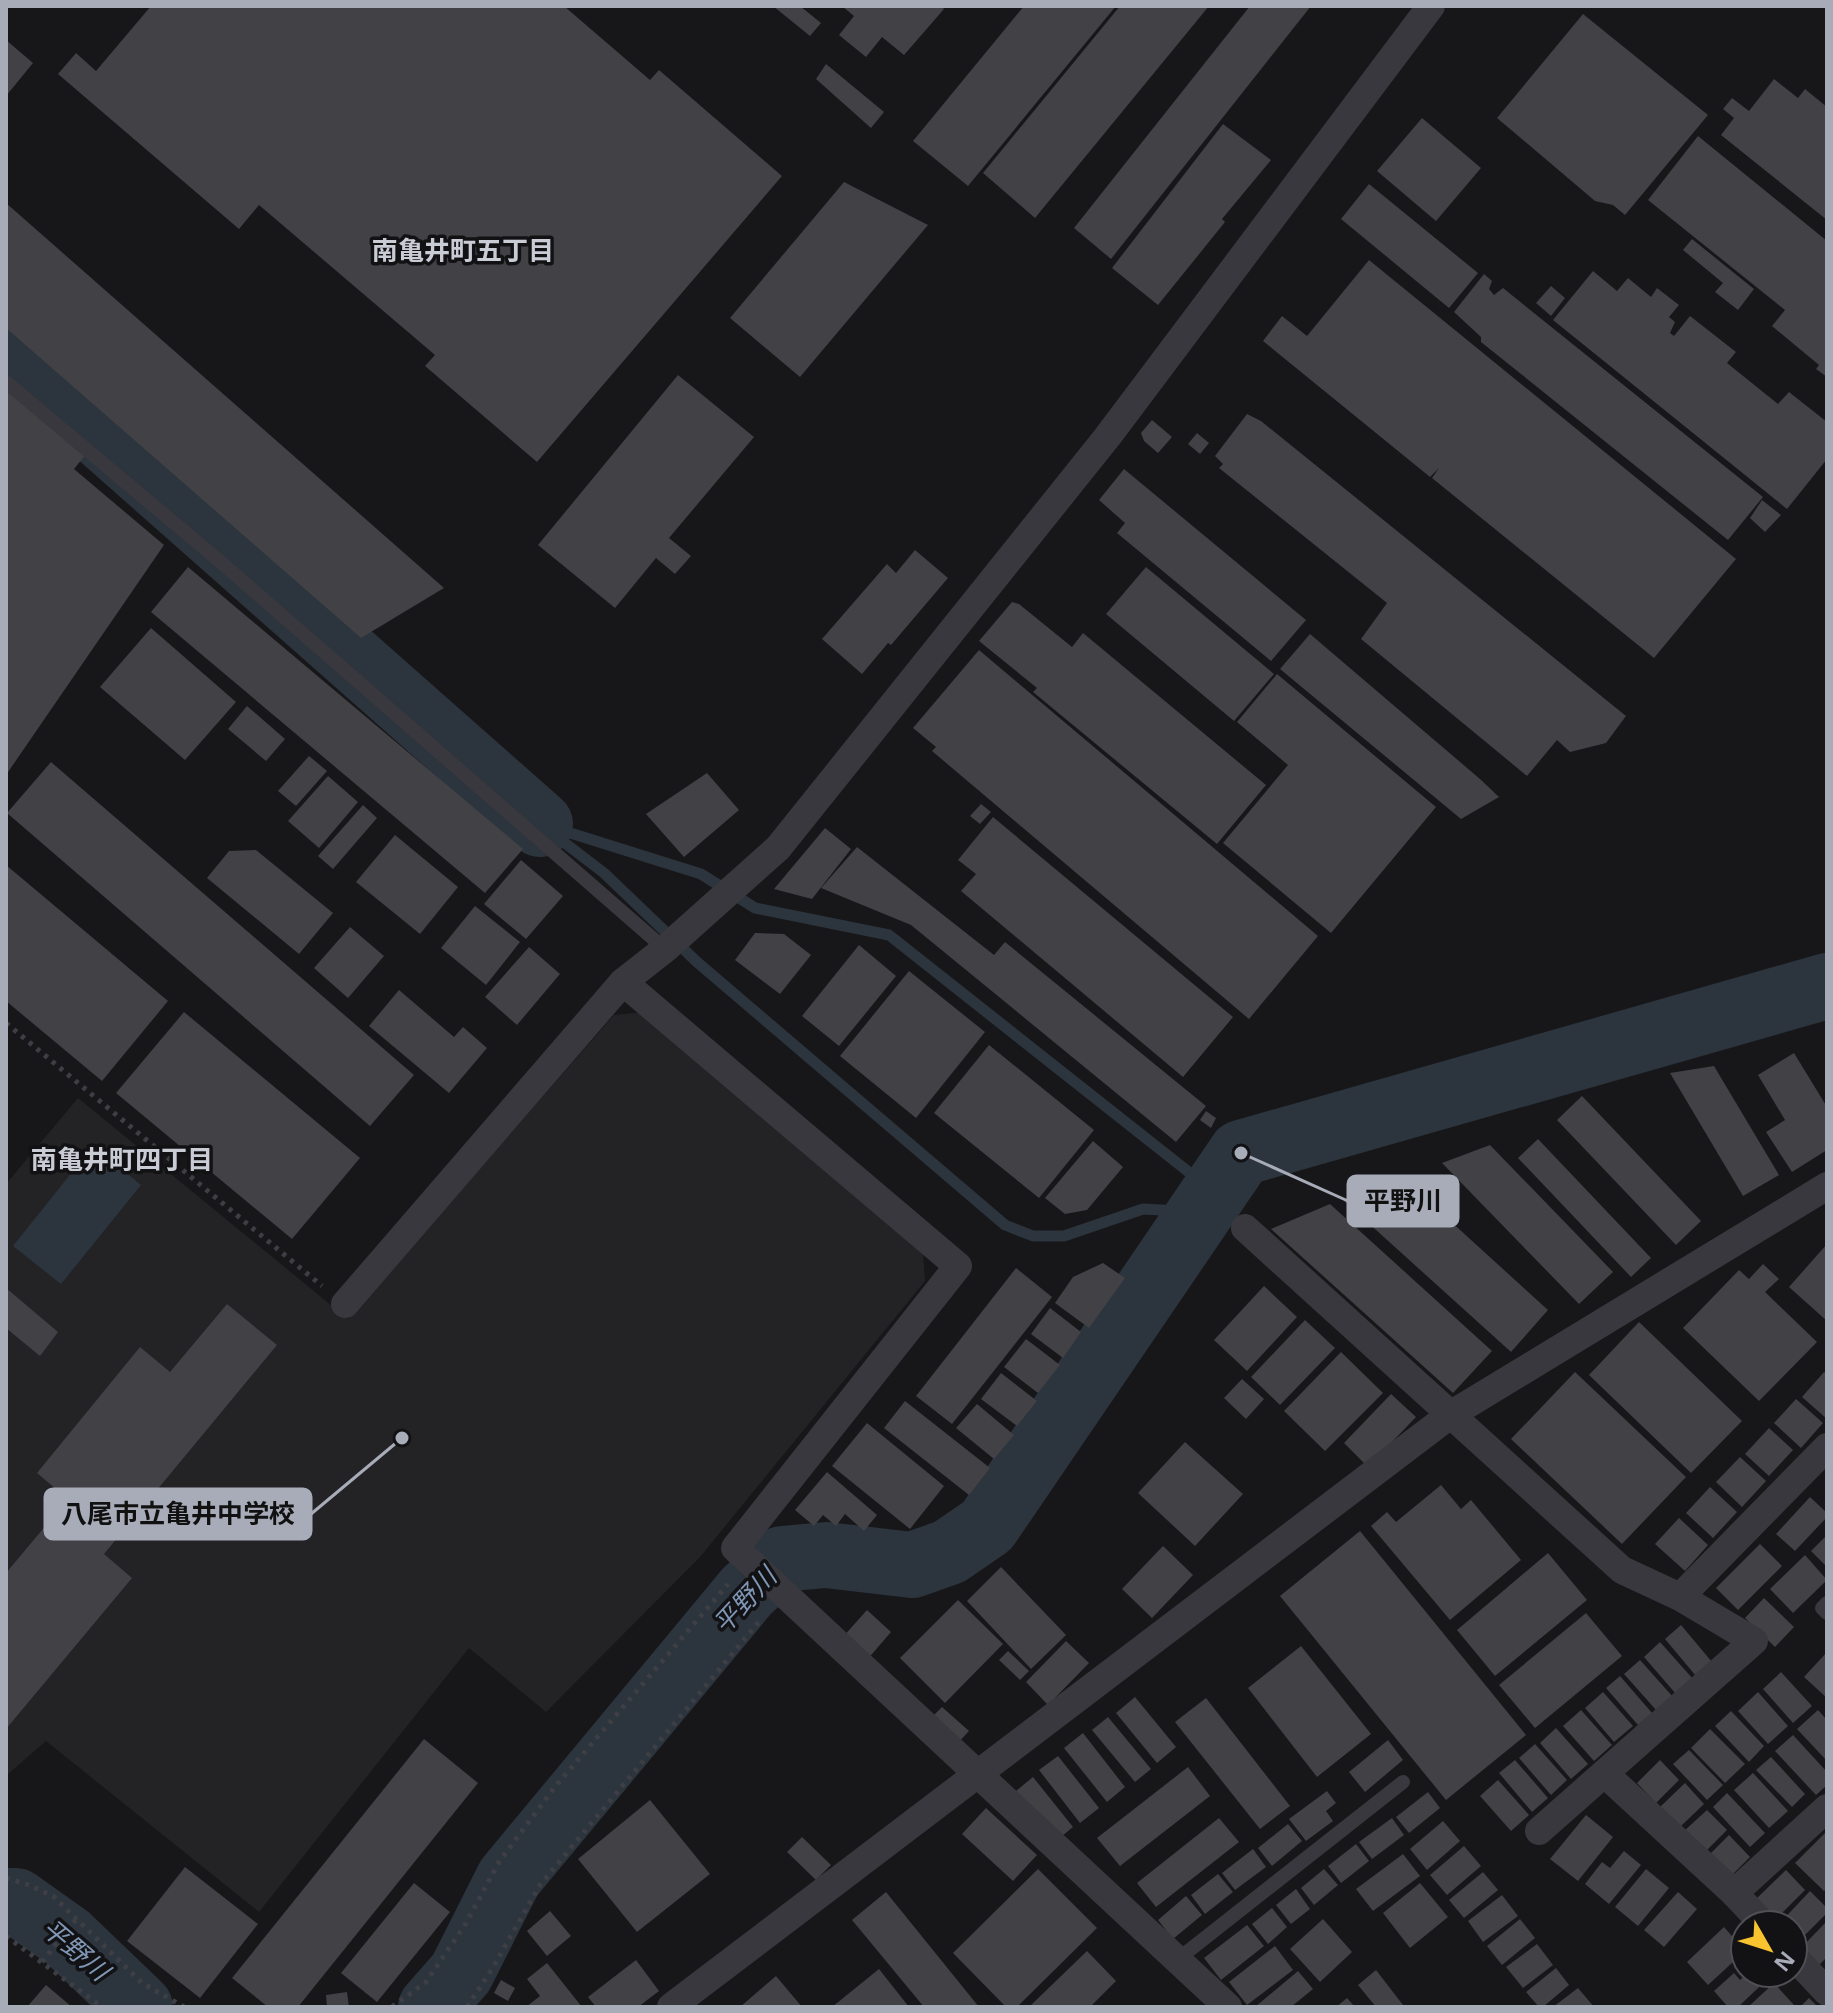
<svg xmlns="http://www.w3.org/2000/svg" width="1833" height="2013" viewBox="0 0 1833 2013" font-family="'Noto Sans','Noto Sans JP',sans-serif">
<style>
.built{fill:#232326}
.water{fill:#2c343d}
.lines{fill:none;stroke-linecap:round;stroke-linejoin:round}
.stream{stroke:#2c343d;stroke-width:11}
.river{stroke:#2c343d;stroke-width:66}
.building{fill:#414146}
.path{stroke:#3d3f45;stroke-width:5;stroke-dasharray:4 6;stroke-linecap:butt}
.lane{stroke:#38383e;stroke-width:14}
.street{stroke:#38383e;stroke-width:28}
.labels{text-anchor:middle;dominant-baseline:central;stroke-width:7;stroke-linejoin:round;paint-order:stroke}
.neighbourhood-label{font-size:26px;font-weight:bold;fill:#c9ccd5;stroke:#121214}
.water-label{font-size:26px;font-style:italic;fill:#7f97b5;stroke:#121214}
.leader{fill:none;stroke:#a8acb9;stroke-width:3}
.callout-dot{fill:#a8acb9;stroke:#121214;stroke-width:3}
.callout{fill:#a8acb9;stroke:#a8acb9;stroke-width:3}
.callout-label{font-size:26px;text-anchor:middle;font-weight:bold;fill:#111}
</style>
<rect width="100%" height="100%" fill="#171719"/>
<polygon class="built" points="645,1012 923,1253 925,1281 700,1557 546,1712 469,1648 259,1912 46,1741 8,1774 6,1772 6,1184 78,1098 348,1319 614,1015"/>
<polygon class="water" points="93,1146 141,1185 61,1284 13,1246"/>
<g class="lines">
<g class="stream">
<polyline points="540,824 604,873 697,962 1005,1225 1033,1236 1064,1236 1143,1209 1199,1212"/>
<polyline points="548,826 701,874 755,908 889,935 1214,1192"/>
</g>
<g class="river">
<polyline points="6,352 540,824"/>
<polyline points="6,1901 16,1901 68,1938 140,2007"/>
<polyline points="431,2007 461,1973 509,1878 747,1591 782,1559 826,1555 912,1565 949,1552 987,1526 1241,1153 1827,986"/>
</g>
</g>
<g class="building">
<polygon points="151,6 564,6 650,80 659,70 782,176 537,462 425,366 435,355 259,205 239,229 58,74 76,53 96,71"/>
<polygon points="773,6 800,6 821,23 810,36"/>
<polygon points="842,6 941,6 944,9 904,55 882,37 866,57 839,35 854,16"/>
<polygon points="1024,6 1116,6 968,186 913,141"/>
<polygon points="1120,6 1209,6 1035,218 983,173"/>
<polygon points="1250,6 1311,6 1111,259 1074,228"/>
<polygon points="1583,14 1708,115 1625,215 1613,205 1595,201 1497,118"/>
<polygon points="6,40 33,63 6,96"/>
<polygon points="826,64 884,112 871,128 816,79"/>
<polygon points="1774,79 1798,98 1805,89 1827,107 1827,220 1721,135 1734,118 1723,109 1732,98 1749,111"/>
<polygon points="1422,118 1481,168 1436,221 1377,171"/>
<polygon points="1223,124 1271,160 1222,219 1225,222 1158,305 1112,268"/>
<polygon points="1698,136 1827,241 1827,377 1816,369 1819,365 1772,326 1785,310 1648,200"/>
<polygon points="844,182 928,225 800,377 730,318"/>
<polygon points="1369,184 1478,273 1449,308 1341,219"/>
<polygon points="6,203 444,588 361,638 6,328"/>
<polygon points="1692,239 1754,289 1738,310 1715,292 1723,283 1683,250"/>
<polygon points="1369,260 1736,559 1654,658 1432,478 1439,468 1430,477 1263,341 1282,316 1307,336"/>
<polygon points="1593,271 1617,291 1628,278 1651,297 1657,288 1679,305 1669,317 1675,322 1670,333 1674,336 1690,316 1736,352 1727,363 1778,404 1789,392 1827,422 1827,459 1787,509 1553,320"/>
<polygon points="1484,274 1492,281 1489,289 1494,295 1503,288 1763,497 1728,540 1481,342 1481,337 1454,312"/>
<polygon points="1551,286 1565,298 1551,316 1536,303"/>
<polygon points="678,375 754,437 669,538 691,556 675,574 656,558 615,608 538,545"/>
<polygon points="6,385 87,453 74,469 164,545 6,775"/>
<polygon points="1247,414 1261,421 1626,716 1606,743 1570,752 1557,740 1527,776 1361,639 1387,603 1219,468 1223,464 1215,456"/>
<polygon points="1152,420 1172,437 1158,453 1144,441 1141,433"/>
<polygon points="1197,433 1209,443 1200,454 1188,444"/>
<polygon points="1124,469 1306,620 1271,661 1117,533 1125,523 1099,500"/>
<polygon points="1762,500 1781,515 1765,532 1750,518"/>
<polygon points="915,550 948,578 891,645 888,643 862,674 822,639 887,564 896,573"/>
<polygon points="188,567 523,849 485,893 151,612"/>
<polygon points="1146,567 1274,674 1234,721 1106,614"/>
<polygon points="1012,602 1019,604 1072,647 1083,633 1266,785 1217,844 1033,692 1037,688 979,641"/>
<polygon points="151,628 236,702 185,760 100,687"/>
<polygon points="1310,634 1480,779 1499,797 1461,819 1280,669"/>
<polygon points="979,650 1318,936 1249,1019 932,751 936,747 913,728"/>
<polygon points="1277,674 1436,807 1331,933 1223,843 1288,765 1237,722"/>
<polygon points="247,706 285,739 266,761 228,729"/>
<polygon points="309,756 327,771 296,806 278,791"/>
<polygon points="51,762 414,1075 370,1126 7,813"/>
<polygon points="707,773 739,810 684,857 646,814"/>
<polygon points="328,776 358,802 319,848 288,821"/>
<polygon points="981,804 991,812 980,824 970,816"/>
<polygon points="363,805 377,818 333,869 318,856"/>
<polygon points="993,817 1233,1017 1183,1077 961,891 976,874 958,860"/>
<polygon points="825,828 851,849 812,899 774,889"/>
<polygon points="395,835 458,887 420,934 356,882"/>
<polygon points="857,847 994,955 1005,942 1206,1106 1176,1142 911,925 821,888"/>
<polygon points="256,850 333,913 299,954 207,878 229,851"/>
<polygon points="521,860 563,896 526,939 484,904"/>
<polygon points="6,865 168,1001 102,1081 6,1001"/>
<polygon points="475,906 520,942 486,985 441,948"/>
<polygon points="350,927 384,956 348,998 314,968"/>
<polygon points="755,933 784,934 811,955 780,994 735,960"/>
<polygon points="859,945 896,976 839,1046 802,1016"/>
<polygon points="529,947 560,974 517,1025 485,997"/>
<polygon points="909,971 985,1032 916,1118 840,1056"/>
<polygon points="399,990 454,1037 463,1027 487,1048 449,1093 369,1026"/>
<polygon points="184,1012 360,1158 292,1239 116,1093"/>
<polygon points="989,1045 1094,1130 1039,1198 934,1113"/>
<polygon points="1794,1053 1827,1107 1827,1150 1792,1172 1766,1132 1785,1120 1758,1075"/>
<polygon points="1714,1066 1779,1175 1743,1196 1670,1073"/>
<polygon points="1582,1096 1701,1221 1676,1245 1557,1120"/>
<polygon points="1206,1111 1216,1118 1211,1128 1200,1120"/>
<polygon points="1538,1139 1651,1258 1631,1277 1518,1158"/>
<polygon points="1093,1141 1123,1167 1087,1210 1065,1214 1045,1198"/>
<polygon points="1490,1145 1613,1272 1579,1304 1442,1163"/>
<polygon points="1363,1179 1414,1188 1548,1310 1511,1352 1344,1201"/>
<polygon points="1330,1204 1492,1351 1453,1393 1271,1229"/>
<polygon points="1827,1244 1827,1321 1789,1287"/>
<polygon points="1103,1263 1125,1278 1089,1328 1055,1303 1073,1277"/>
<polygon points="1763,1264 1779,1279 1765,1292 1817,1342 1759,1401 1683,1328 1739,1270 1749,1279"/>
<polygon points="1016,1268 1052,1297 952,1424 916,1396"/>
<polygon points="1264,1286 1297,1317 1247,1371 1214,1340"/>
<polygon points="6,1288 58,1332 40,1356 6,1328"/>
<polygon points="227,1304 277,1345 104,1554 132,1578 6,1729 6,1573 68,1499 37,1473 140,1347 170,1372"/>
<polygon points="1050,1308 1081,1332 1063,1358 1031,1334"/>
<polygon points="1305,1320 1335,1348 1280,1405 1251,1377"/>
<polygon points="1639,1322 1742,1421 1691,1473 1589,1375"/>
<polygon points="1026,1339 1060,1365 1038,1393 1004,1367"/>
<polygon points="1341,1352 1383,1393 1325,1451 1284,1411"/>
<polygon points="1575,1372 1686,1477 1622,1544 1511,1439"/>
<polygon points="1824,1372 1827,1374 1827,1419 1802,1397"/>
<polygon points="1001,1373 1037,1401 1017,1426 981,1399"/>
<polygon points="1242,1379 1264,1399 1246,1419 1224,1398"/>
<polygon points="1391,1394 1416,1417 1368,1467 1344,1443"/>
<polygon points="1796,1399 1823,1423 1801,1448 1774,1423"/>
<polygon points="905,1401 990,1468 969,1495 884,1428"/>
<polygon points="977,1404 1014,1435 994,1459 956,1428"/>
<polygon points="867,1423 944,1486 910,1529 832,1466"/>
<polygon points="1769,1428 1793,1450 1769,1476 1745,1454"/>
<polygon points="1185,1442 1243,1494 1195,1546 1138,1493"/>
<polygon points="1740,1457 1766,1481 1742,1507 1716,1482"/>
<polygon points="827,1472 877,1515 864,1531 845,1514 836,1526 823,1515 814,1526 795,1510"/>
<polygon points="1441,1485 1461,1509 1471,1500 1521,1560 1450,1620 1371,1526 1387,1512 1396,1522"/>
<polygon points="1710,1487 1737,1512 1713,1538 1686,1513"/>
<polygon points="1810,1497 1827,1513 1827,1517 1795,1551 1776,1534"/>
<polygon points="1679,1518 1708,1545 1685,1571 1655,1544"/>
<polygon points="1360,1531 1526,1735 1446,1800 1280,1596"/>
<polygon points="1827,1535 1827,1567 1811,1551"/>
<polygon points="1760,1544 1782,1566 1738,1610 1716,1588"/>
<polygon points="1163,1546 1193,1575 1152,1618 1122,1589"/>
<polygon points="1548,1553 1587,1600 1495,1676 1457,1630"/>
<polygon points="1805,1555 1827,1580 1793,1613 1770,1589"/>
<polygon points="1001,1567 1066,1635 1031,1669 967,1601"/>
<polygon points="1764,1598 1794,1627 1775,1647 1745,1618"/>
<polygon points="958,1600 1003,1644 945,1703 900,1658"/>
<polygon points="867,1610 891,1632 866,1661 842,1638"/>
<polygon points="1586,1613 1622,1656 1535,1728 1499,1685"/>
<polygon points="1681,1625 1712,1662 1696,1676 1665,1639"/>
<polygon points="1066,1641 1089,1663 1048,1705 1026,1682"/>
<polygon points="1660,1642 1693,1679 1676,1694 1644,1657"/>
<polygon points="1301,1646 1371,1734 1317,1777 1248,1688"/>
<polygon points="1008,1651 1029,1671 1020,1680 999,1660"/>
<polygon points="1827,1652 1827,1698 1804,1677"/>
<polygon points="1640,1660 1673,1697 1657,1711 1624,1674"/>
<polygon points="1781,1672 1812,1706 1793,1723 1763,1689"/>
<polygon points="1620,1676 1652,1713 1638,1725 1606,1688"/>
<polygon points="1603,1692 1633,1726 1614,1742 1585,1708"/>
<polygon points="1758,1692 1788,1726 1768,1744 1738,1711"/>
<polygon points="1135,1697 1176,1747 1157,1763 1116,1713"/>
<polygon points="1206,1698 1290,1806 1260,1829 1175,1722"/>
<polygon points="942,1707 969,1731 956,1745 929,1720"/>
<polygon points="1581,1710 1612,1745 1594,1761 1563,1726"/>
<polygon points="1818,1710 1827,1720 1827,1761 1797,1729"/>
<polygon points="1731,1711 1764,1746 1749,1762 1715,1726"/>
<polygon points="1108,1717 1151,1769 1135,1782 1092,1730"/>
<polygon points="1556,1728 1588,1764 1571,1779 1540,1743"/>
<polygon points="1710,1729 1745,1764 1725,1783 1691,1748"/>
<polygon points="1083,1733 1125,1787 1107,1802 1064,1748"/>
<polygon points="1793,1735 1827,1772 1827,1785 1816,1795 1775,1751"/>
<polygon points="424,1739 478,1783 298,2007 268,2007 232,1978"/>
<polygon points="1388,1740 1403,1760 1365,1792 1349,1772"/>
<polygon points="1535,1744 1567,1780 1551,1795 1519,1758"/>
<polygon points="1689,1750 1723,1785 1707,1800 1673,1764"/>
<polygon points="1058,1756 1099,1808 1080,1823 1039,1770"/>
<polygon points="1771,1757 1805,1794 1792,1807 1756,1770"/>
<polygon points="1515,1760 1548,1798 1532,1812 1499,1773"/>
<polygon points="1660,1760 1679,1780 1656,1803 1637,1783"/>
<polygon points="1188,1767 1210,1796 1120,1866 1097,1838"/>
<polygon points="1753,1773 1788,1811 1769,1828 1734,1790"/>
<polygon points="1033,1777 1073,1827 1056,1841 1016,1791"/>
<polygon points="1498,1780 1529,1815 1511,1831 1480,1796"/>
<polygon points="1685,1783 1704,1804 1680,1827 1660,1807"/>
<polygon points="1327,1791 1336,1803 1326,1811 1333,1821 1306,1841 1289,1819"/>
<polygon points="1428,1792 1440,1808 1409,1833 1396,1817"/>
<polygon points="1727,1793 1765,1833 1750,1847 1713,1807"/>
<polygon points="650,1800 710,1874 637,1932 578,1859"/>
<polygon points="986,1808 1037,1855 1013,1881 962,1834"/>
<polygon points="1707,1810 1727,1830 1703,1854 1683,1832"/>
<polygon points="1586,1815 1613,1837 1578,1881 1550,1859"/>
<polygon points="1219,1818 1239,1842 1156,1907 1137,1883"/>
<polygon points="1392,1818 1404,1835 1372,1859 1359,1842"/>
<polygon points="1443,1821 1460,1841 1427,1870 1410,1849"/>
<polygon points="1288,1824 1302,1841 1272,1866 1258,1848"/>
<polygon points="1827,1831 1827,1888 1824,1891 1795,1863"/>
<polygon points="1729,1835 1750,1857 1727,1880 1706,1858"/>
<polygon points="802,1837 831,1865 816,1880 787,1852"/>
<polygon points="1356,1844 1369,1861 1341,1883 1328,1866"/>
<polygon points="1464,1846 1481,1866 1447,1895 1430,1875"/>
<polygon points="1253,1849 1266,1867 1235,1890 1222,1873"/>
<polygon points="1624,1851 1641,1865 1609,1904 1585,1884 1602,1862 1610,1868"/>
<polygon points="1403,1854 1420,1876 1373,1911 1356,1889"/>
<polygon points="185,1867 258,1924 200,1998 127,1941"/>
<polygon points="1038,1869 1097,1928 1017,2007 1006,2007 953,1953"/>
<polygon points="1324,1869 1338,1885 1314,1905 1301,1888"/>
<polygon points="1646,1869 1669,1888 1638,1926 1615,1907"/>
<polygon points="1786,1870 1805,1890 1776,1919 1756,1899"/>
<polygon points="1483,1872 1498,1890 1464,1918 1449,1900"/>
<polygon points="1218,1874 1233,1892 1205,1914 1191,1895"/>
<polygon points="414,1883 450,1912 377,2002 341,1973"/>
<polygon points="1420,1883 1448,1917 1410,1948 1383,1913"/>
<polygon points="1296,1889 1310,1909 1291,1924 1276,1905"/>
<polygon points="1810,1891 1827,1908 1827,1913 1798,1942 1793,1937 1793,1925 1778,1925"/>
<polygon points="886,1892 979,2007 924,2007 852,1920"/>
<polygon points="1678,1892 1697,1909 1664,1947 1644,1930"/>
<polygon points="1502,1895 1518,1916 1483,1942 1468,1921"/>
<polygon points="1186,1896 1202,1915 1173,1939 1158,1920"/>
<polygon points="1272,1908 1287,1927 1268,1944 1252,1924"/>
<polygon points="550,1911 571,1936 547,1956 527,1931"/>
<polygon points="1323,1919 1352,1952 1320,1982 1290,1949"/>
<polygon points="1520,1919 1535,1938 1502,1965 1487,1946"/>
<polygon points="1827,1921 1827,1957 1819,1965 1801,1948"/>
<polygon points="1247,1925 1264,1946 1221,1980 1204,1958"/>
<polygon points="1724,1927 1745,1951 1708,1985 1687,1962"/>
<polygon points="1537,1944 1553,1965 1523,1988 1506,1967"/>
<polygon points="1275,1946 1293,1970 1247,2005 1229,1982"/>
<polygon points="1087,1951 1116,1981 1090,2007 1029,2007"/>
<polygon points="636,1960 659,1991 638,2007 596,2007 588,1997"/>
<polygon points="547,1963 582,2007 526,2007 540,1996 527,1979"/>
<polygon points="1556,1968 1569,1985 1543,2007 1539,2007 1526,1992"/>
<polygon points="879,1969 909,2007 832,2007"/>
<polygon points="1376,1970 1403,2005 1401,2007 1376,2007 1358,1985"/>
<polygon points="1298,1971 1313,1989 1291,2007 1255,2007"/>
<polygon points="1734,1973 1740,1980 1747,1973 1774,1973 1738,2007 1728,2007 1714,1991"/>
<polygon points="776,1976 802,2007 740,2007"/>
<polygon points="501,1980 515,1988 508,2001 494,1993"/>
<polygon points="1774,1983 1794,2005 1792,2007 1748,2007"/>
<polygon points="46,1985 72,2007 27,2007"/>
<polygon points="1578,1988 1594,2007 1553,2007"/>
<polygon points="347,1992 349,2007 327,2007 326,1995"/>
<polygon points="1347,1998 1355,2007 1336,2007"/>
<polygon points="1809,1998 1818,2007 1800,2007"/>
</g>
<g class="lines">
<g class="path">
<polyline points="6,1023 322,1286"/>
<polyline points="6,1878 26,1884 53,1896 142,1983 184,2007"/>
<polyline points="6,1936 102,2007"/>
<polyline points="42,1962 77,1918"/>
<polyline points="392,2007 426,1982 465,1925 499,1862 554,1788 728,1584"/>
<polyline points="467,2007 492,1969 540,1885 762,1618"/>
</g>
<g class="lane">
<polyline points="6,382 223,564 665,949"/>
<polyline points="1827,1603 1822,1608 1827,1613"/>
<polyline points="1177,1960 1403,1782"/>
</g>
<g class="street">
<polyline points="623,982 958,1266 735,1548 1228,2007"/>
<polyline points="1245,1228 1622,1570 1680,1597 1754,1641 1539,1831"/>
<polyline points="345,1304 623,982 665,949 778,848 1108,436 1431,6"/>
<polyline points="1680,1597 1827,1447"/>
<polyline points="1605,1774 1734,1893 1764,1925"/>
<polyline points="1734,1893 1827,1808"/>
<polyline points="1793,1956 1827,1992"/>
<polyline points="671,2007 1450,1415 1827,1186"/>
</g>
</g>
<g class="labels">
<g class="neighbourhood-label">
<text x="463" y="250">南亀井町五丁目</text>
<text x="122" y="1159">南亀井町四丁目</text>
</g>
<g class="water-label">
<text transform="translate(744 1600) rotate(-47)">平野川</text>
<text transform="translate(76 1949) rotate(41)">平野川</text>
</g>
</g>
<path class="leader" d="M1241 1153L1348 1201M402 1438L311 1514"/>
<g class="callout-dot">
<circle cx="1241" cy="1153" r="8"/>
<circle cx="402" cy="1438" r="8"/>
</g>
<g class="callout">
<rect x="1348" y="1176" width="110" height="50" rx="8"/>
<rect x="45" y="1489" width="266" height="50" rx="8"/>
</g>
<g class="callout-label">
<text x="1403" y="1210">平野川</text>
<text x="178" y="1523">八尾市立亀井中学校</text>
</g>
<rect width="1833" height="2013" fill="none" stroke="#a8acb9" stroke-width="16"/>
<g transform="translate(1769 1949) rotate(129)"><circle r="38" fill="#121214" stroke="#4e5056" stroke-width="2"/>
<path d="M0-6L14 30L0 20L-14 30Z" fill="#f7c430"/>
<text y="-12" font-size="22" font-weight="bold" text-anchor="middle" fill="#a8acb9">N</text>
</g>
</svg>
